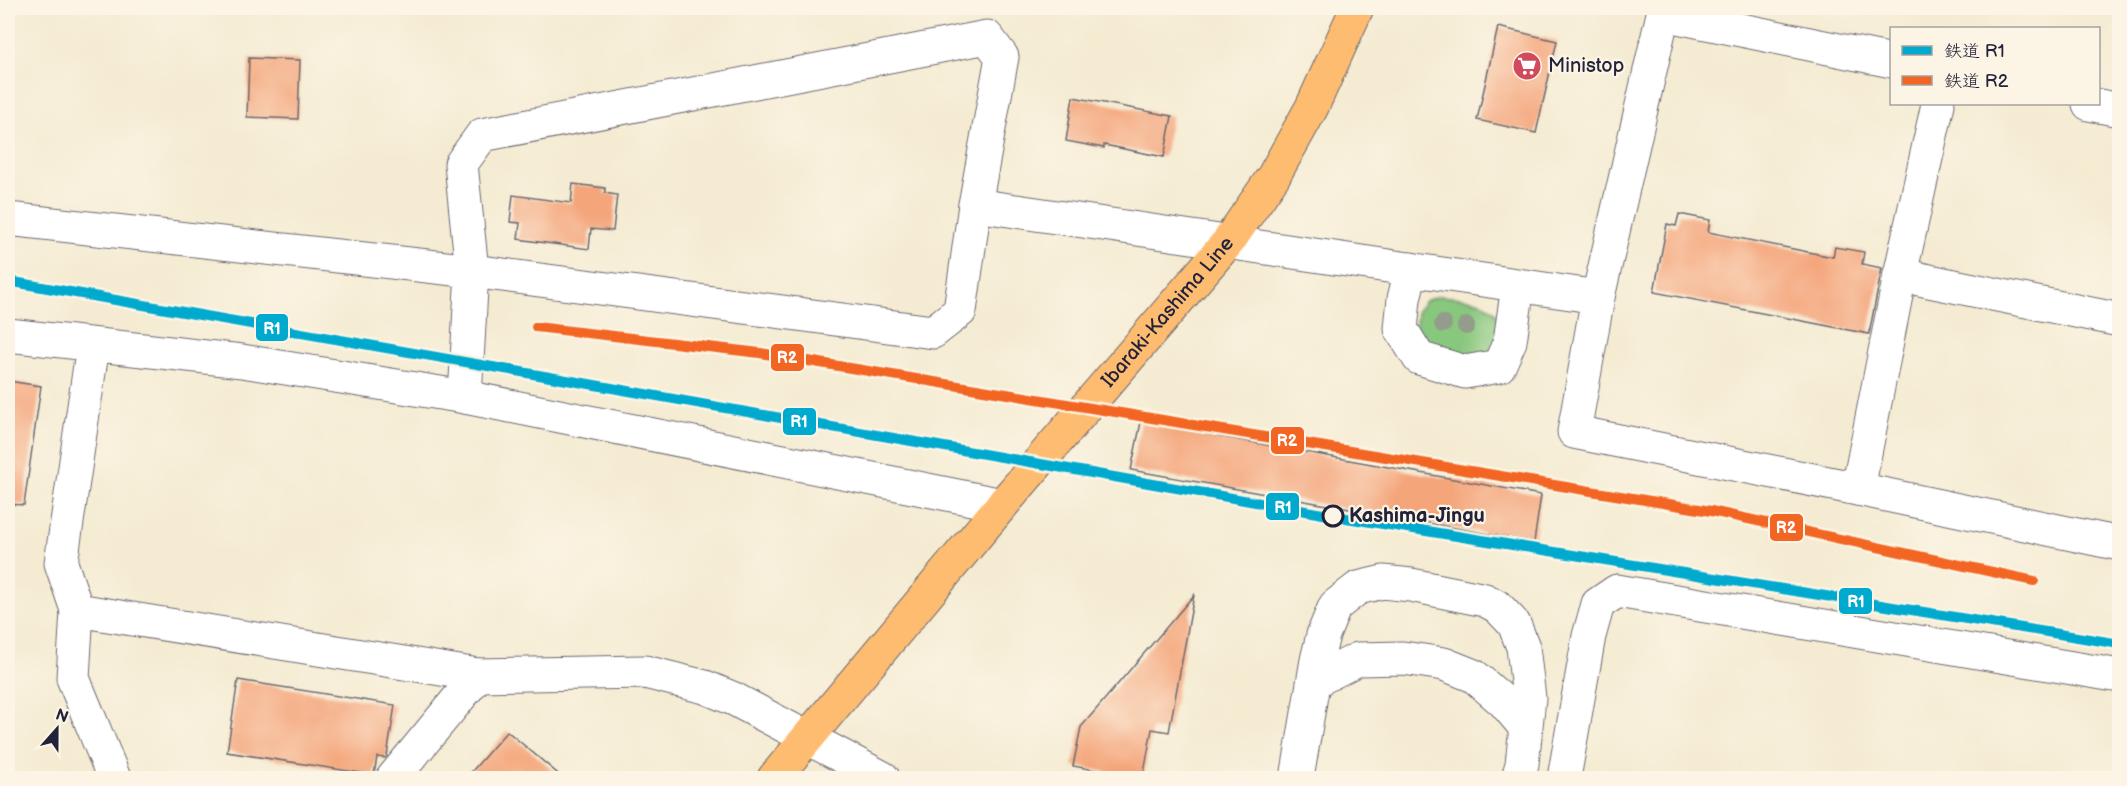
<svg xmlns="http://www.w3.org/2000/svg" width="2127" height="786" viewBox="0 0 2127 786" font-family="'Balsamiq Sans','Klee One',sans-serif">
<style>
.green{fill:#88c77e;stroke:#55745c;stroke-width:1.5}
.building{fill:#f4a57a}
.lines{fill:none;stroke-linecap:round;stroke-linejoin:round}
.minor-casing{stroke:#6c6870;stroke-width:35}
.major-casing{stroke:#6c6870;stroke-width:35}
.minor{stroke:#fff;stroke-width:33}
.major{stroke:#febc70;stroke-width:33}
.rail-1-casing{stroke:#fcf5e5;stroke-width:15}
.rail-2-casing{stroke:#fcf5e5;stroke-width:15}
.rail-1{stroke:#00a9ce;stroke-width:10}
.rail-2{stroke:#f26522;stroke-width:10}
.tree{fill:#949c8c}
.stop-dot{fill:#fcf5e5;stroke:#22223b;stroke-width:3}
.labels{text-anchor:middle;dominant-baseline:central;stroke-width:4.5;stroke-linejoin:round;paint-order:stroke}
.poi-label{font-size:20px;fill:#22223b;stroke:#fcf5e5;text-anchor:start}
.street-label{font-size:20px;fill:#22223b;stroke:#fcf5e5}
.stop-label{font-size:20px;font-weight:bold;fill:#22223b;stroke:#fcf5e5;text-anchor:start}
.line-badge{stroke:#fcf5e5;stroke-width:2}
.badge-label{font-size:16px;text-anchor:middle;font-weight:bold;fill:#fff}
</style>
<rect width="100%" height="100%" fill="#fcf5e5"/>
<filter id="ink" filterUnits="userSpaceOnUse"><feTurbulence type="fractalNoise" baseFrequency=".0167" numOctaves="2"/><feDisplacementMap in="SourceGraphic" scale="12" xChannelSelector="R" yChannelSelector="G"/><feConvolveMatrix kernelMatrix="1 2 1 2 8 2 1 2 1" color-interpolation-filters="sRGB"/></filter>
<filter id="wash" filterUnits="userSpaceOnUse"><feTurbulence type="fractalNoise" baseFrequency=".008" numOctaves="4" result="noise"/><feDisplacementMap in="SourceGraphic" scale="24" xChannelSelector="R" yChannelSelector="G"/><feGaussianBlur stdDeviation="1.35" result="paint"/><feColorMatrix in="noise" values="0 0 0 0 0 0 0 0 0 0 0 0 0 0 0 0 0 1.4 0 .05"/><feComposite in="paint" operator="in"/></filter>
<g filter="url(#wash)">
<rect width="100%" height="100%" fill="#f4ebd2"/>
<path class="green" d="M1439,296c26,3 50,0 63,27l-8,27 -14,5 -43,-6 -15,-8 -6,-15 1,-15 8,-10z"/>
<g id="blocks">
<g class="building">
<polygon points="1498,27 1557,41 1536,133 1477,120"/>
<polygon points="249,58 300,60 298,119 247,117"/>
<polygon points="1073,97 1172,116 1164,157 1104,145 1104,148 1066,141"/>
<polygon points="573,184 605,188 605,193 617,195 613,231 591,229 589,249 518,239 520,223 510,222 513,195 571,203"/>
<polygon points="1679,214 1710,220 1708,232 1833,257 1835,247 1864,252 1862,264 1882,268 1869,334 1654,292 1667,224 1676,226"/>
<polygon points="8,381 41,386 24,505 8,504"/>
<polygon points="1141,422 1541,495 1534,542 1131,470"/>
<polygon points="1194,595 1169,732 1152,729 1143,778 1105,778 1106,772 1073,766 1081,727"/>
<polygon points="238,680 395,705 387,756 385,758 377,757 374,775 227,752"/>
<polygon points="507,731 563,778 466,778"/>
</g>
</g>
</g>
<g filter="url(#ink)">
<use href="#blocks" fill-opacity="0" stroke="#6c6870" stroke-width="1.5"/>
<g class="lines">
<g class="minor-casing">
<g id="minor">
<polyline points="1892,61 1663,14 1598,297 1574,432 1858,489 2120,544"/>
<polyline points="2089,104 2120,110"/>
<polyline points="975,205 1598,297"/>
<polyline points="8,219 472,271 933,332 960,311 975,205 1002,57 987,37 482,135 461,164 472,271 465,397"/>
<polyline points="1411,269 1404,299 1401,329 1419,358 1465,372 1499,366 1510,341 1518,286"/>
<polyline points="1900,275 2120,320"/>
<polyline points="8,335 242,361 465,397 1002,505"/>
<polyline points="93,345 61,563 77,610 478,675 645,672 705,687 734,699 883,778"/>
<polyline points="1858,489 1900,275 1938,104"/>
<polyline points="77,610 73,678 114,778"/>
<polyline points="1315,681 1358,659 1403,658 1444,664 1474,676 1504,702 1525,727"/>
<polyline points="393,778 478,675"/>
<polyline points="1297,778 1317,660 1323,635 1335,606 1358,588 1383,582 1411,585 1485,600 1498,607 1514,624 1523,647 1529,698 1522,764 1518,778"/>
<polyline points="1564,778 1589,636 1598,604 1617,591 2120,676"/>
</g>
</g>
<g class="major-casing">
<g id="major">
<path id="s1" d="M774,778l228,-273 226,-263 45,-65 39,-70 45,-99"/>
</g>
</g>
<use href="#minor" class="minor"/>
<use href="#major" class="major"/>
<g class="rail-1-casing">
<polyline id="rail-1" points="8,281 1334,516 2120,644"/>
</g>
<g class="rail-2-casing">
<polyline id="rail-2" points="536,327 760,353 1711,511 2034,581"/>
</g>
<use href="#rail-1" class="rail-1"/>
<use href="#rail-2" class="rail-2"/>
</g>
<g class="tree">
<circle cx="1443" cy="324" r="9"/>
<circle cx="1466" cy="326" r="9"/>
</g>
</g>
<defs>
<g id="supermarket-disc" transform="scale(1.5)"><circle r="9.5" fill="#d1495b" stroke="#fcf5e5"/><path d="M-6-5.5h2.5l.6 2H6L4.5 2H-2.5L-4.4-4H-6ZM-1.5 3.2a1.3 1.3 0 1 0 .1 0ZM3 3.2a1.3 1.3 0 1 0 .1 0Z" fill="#fff"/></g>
</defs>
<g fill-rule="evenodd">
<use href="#supermarket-disc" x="1527" y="66"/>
</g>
<circle class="stop-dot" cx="1333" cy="516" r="10"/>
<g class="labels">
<g class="poi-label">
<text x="1548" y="66">Ministop</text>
</g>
<g class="street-label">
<text stroke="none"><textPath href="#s1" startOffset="610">Ibaraki-Kashima Line</textPath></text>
</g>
<g class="stop-label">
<text x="1349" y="516">Kashima-Jingu</text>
</g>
</g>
<g class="line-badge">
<rect x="255" y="313" width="34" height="29" rx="6" fill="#00a9ce"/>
<rect x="770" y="343" width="35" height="29" rx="6" fill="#f26522"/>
<rect x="782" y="407" width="35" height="29" rx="6" fill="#00a9ce"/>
<rect x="1270" y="426" width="35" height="29" rx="6" fill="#f26522"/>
<rect x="1265" y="492" width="35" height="29" rx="6" fill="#00a9ce"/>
<rect x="1769" y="513" width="35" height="29" rx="6" fill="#f26522"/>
<rect x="1838" y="587" width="35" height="28" rx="6" fill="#00a9ce"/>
</g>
<g class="badge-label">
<text x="272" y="334">R1</text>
<text x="787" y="363">R2</text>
<text x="799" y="427">R1</text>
<text x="1287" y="446">R2</text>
<text x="1283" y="513">R1</text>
<text x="1786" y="533">R2</text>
<text x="1856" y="607">R1</text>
</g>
<rect width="2127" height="786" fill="none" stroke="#fcf5e5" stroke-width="30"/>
<rect x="1890" y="27" width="210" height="78" fill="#fcf5e5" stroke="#a5a1a1" stroke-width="1.5"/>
<rect x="1902" y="46" width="30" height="9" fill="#00a9ce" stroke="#a5a1a1" stroke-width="1.5"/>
<text x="1944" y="57" font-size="18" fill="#22223b">鉄道 R1</text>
<rect x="1902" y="76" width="30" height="9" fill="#f26522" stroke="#a5a1a1" stroke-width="1.5"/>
<text x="1944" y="87" font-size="18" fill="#22223b">鉄道 R2</text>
<g transform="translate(57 729) rotate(21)" stroke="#fcf5e5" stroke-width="4.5" paint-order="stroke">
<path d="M0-4.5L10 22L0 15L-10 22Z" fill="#22223b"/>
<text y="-9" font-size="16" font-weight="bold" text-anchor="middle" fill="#22223b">N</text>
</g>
</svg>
